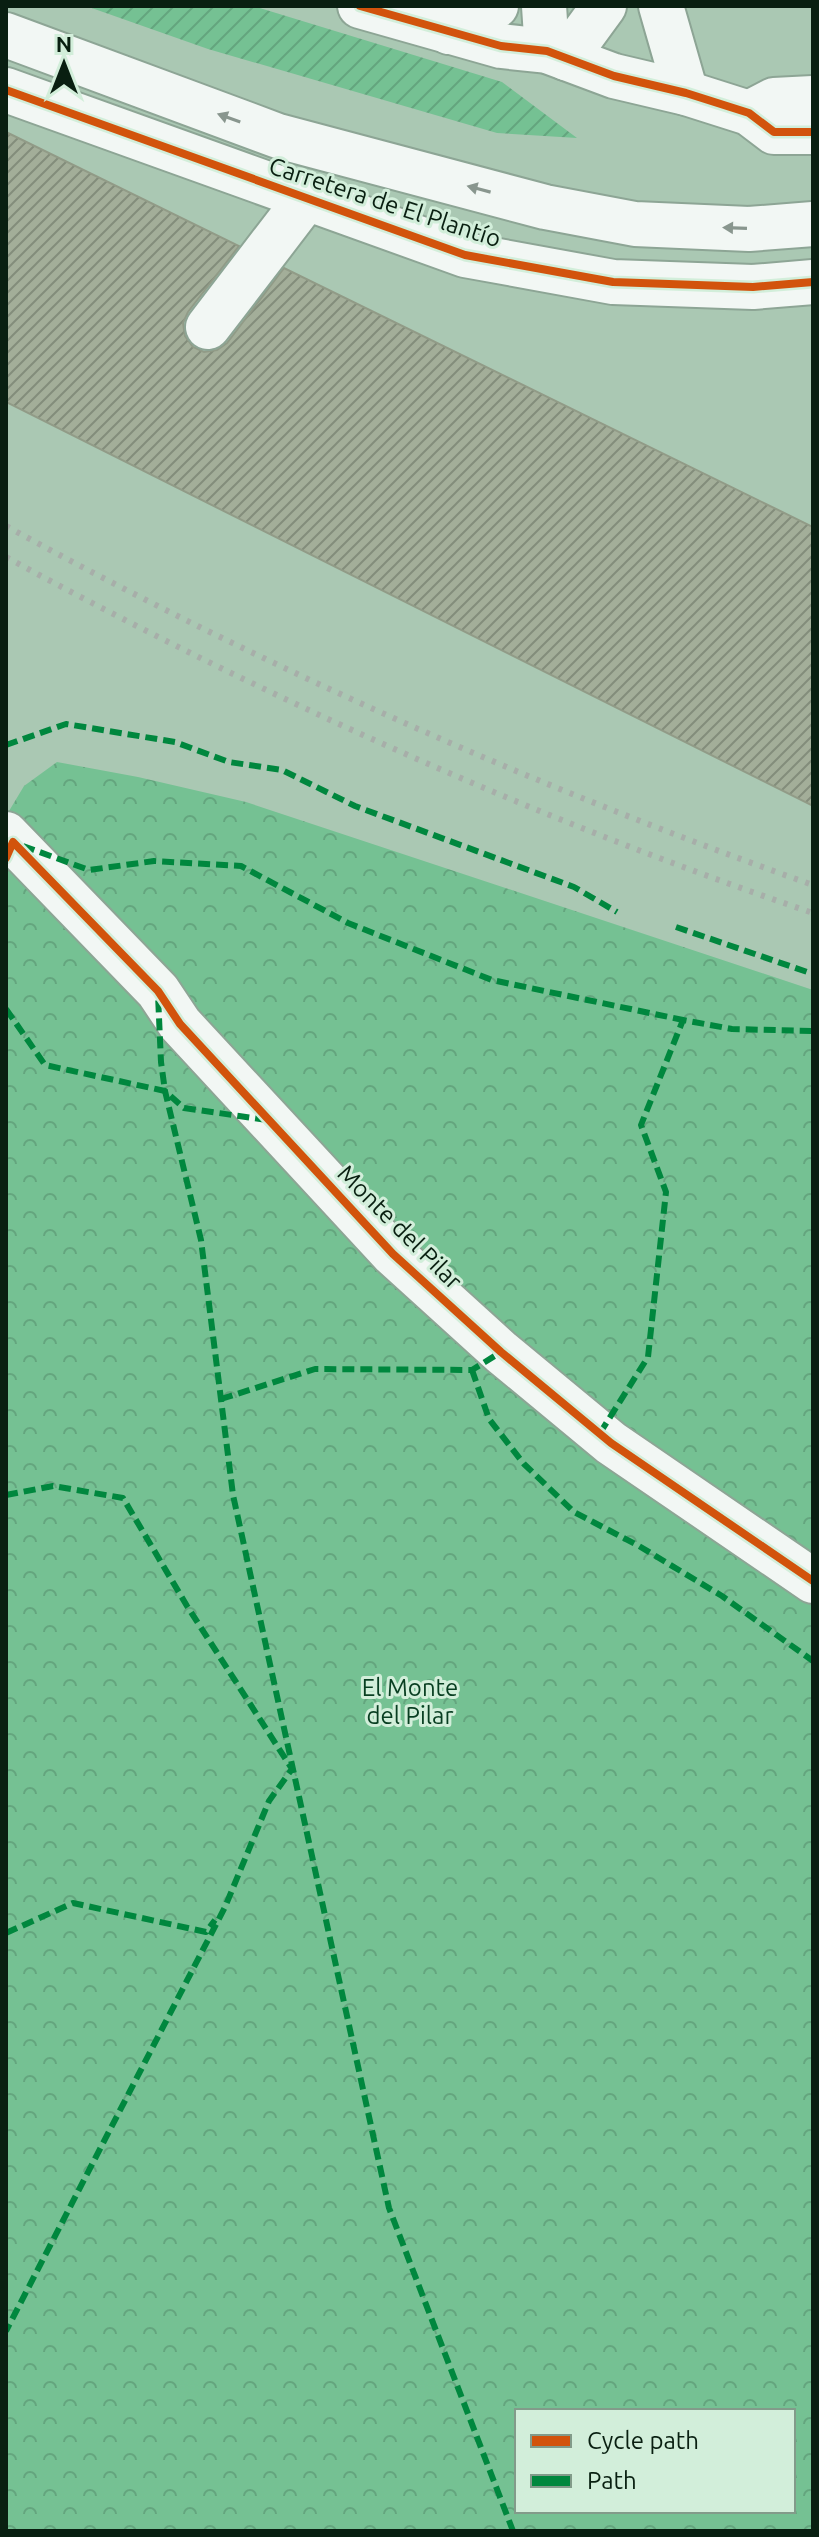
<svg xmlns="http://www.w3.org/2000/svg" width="819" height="2537" viewBox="0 0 819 2537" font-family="Ubuntu,sans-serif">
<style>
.forest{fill:url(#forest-crowns);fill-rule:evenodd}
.garden{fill:url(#garden-furrows)}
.building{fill:url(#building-hatch);stroke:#919b87;stroke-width:2}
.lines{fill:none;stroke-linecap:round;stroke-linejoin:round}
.minor-casing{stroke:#8da595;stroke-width:48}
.minor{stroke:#f2f7f4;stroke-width:44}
.rail{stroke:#a7aea9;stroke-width:6;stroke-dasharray:4 8;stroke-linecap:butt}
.quiet{stroke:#00873e;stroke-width:6;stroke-dasharray:12 6;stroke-linecap:butt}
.cycleway-casing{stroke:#d2eeda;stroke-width:13}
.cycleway{stroke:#d2530c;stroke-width:8}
.oneway{fill:#89968e}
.labels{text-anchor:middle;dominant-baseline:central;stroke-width:6;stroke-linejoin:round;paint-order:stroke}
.street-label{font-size:24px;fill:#091f11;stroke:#d2eeda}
.park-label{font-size:24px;fill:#083e21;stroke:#d2eeda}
</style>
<defs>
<pattern id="forest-crowns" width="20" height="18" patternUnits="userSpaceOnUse" patternTransform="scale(2)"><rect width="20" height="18" fill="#75c193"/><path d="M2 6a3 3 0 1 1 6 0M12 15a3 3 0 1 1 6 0" fill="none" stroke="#64a57e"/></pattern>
<pattern id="garden-furrows" width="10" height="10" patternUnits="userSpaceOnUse" patternTransform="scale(2)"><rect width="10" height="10" fill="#75c193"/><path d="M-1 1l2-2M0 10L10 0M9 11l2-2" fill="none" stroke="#64a57e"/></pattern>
<pattern id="building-hatch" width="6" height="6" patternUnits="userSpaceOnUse" patternTransform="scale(2)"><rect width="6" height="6" fill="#a3ae99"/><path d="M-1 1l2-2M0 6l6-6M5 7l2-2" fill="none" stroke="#838d7b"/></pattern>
</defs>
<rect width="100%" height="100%" fill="#aac8b3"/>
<path class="forest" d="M57,762l81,15 108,25 567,188v1541h-807v-1715l18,-30zM517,2411h276v100h-276z"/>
<polygon class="garden" points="86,6 253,6 502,82 577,138 497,133 208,49"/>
<polygon class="building" points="6,132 239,246 188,312 183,323 185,336 193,347 204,352 217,350 227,343 284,268 813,527 813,806 6,402"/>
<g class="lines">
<g class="minor-casing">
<g id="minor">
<polyline points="360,6 501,46 547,51 614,76 686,93 749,113 774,132 813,132"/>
<polyline points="544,6 547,51"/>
<polyline points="661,6 686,93"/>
<polyline points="449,32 496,6"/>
<polyline points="6,35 278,136 545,207 635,224 749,229 813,224"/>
<polyline points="566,58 604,6"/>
<polyline points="6,90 465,255 613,282 753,287 813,282"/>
<polyline points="749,113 774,100 813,98"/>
<polyline points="208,327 306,199"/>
<polyline points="6,834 158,991 180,1024 393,1254 501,1352 611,1443 813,1581"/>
</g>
</g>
<use href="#minor" class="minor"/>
<g class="rail">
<path d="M6,526c259,142 529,261 807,359"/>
<path d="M6,557c257,140 529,262 807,356"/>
</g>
<g class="quiet">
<polyline points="6,745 66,724 175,742 229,762 282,770 355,806 574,887 617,912"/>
<polyline points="23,846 89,870 154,861 241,866 348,923 492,980 683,1020"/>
<polyline points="676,927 813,974"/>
<polyline points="6,1009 45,1065 165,1091 161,1062 158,995"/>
<polyline points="267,1120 184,1108 165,1091 201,1240 233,1495 389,2208 513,2531"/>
<polyline points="472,1370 489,1419 524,1464 574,1512 639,1546 722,1596 813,1661"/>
<polyline points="221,1399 315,1369 472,1370 501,1352"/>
<polyline points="600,1433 648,1357 666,1192 641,1125 683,1020 732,1029 813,1031"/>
<polyline points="6,1495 53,1486 123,1498 187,1606 292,1769 269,1801 225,1907 6,2331"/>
<polyline points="6,1933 73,1903 206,1932 215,1920"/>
</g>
<g class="cycleway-casing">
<g id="cycleway">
<polyline points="360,6 501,46 547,51 614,76 686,93 749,113 774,132 813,132"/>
<polyline points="6,90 465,255 613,282 753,287 813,282"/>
<polyline points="6,858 13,842 158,991 180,1024 393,1254 501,1352 611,1443 813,1581"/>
</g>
</g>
<use href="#cycleway" class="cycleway"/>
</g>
<defs><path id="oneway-solid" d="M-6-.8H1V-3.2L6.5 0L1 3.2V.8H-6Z" transform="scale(2)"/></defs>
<g class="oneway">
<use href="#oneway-solid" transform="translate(229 118) rotate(-160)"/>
<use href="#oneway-solid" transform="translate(479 189) rotate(-165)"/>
<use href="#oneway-solid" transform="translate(735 228) rotate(-178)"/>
</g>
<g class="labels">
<g class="street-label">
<text transform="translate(385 202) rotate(18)">Carretera de El Plantío</text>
<text transform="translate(400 1227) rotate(45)">Monte del Pilar</text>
</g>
<g class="park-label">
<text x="410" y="1687">El Monte<tspan x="410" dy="28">del Pilar</tspan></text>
</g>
</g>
<rect width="819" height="2537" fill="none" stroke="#091f11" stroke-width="16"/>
<rect x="515" y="2409" width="280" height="104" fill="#d2eeda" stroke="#829b8a" stroke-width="2"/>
<rect x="531" y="2435" width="40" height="12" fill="#d2530c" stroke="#829b8a" stroke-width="2"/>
<text x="587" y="2449" font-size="24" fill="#091f11">Cycle path</text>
<rect x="531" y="2475" width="40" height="12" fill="#00873e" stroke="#829b8a" stroke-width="2"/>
<text x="587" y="2489" font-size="24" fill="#091f11">Path</text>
<g transform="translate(64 64)" stroke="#d2eeda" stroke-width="6" paint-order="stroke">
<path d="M0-6L14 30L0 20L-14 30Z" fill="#091f11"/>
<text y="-12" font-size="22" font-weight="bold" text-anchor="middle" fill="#091f11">N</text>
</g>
</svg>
